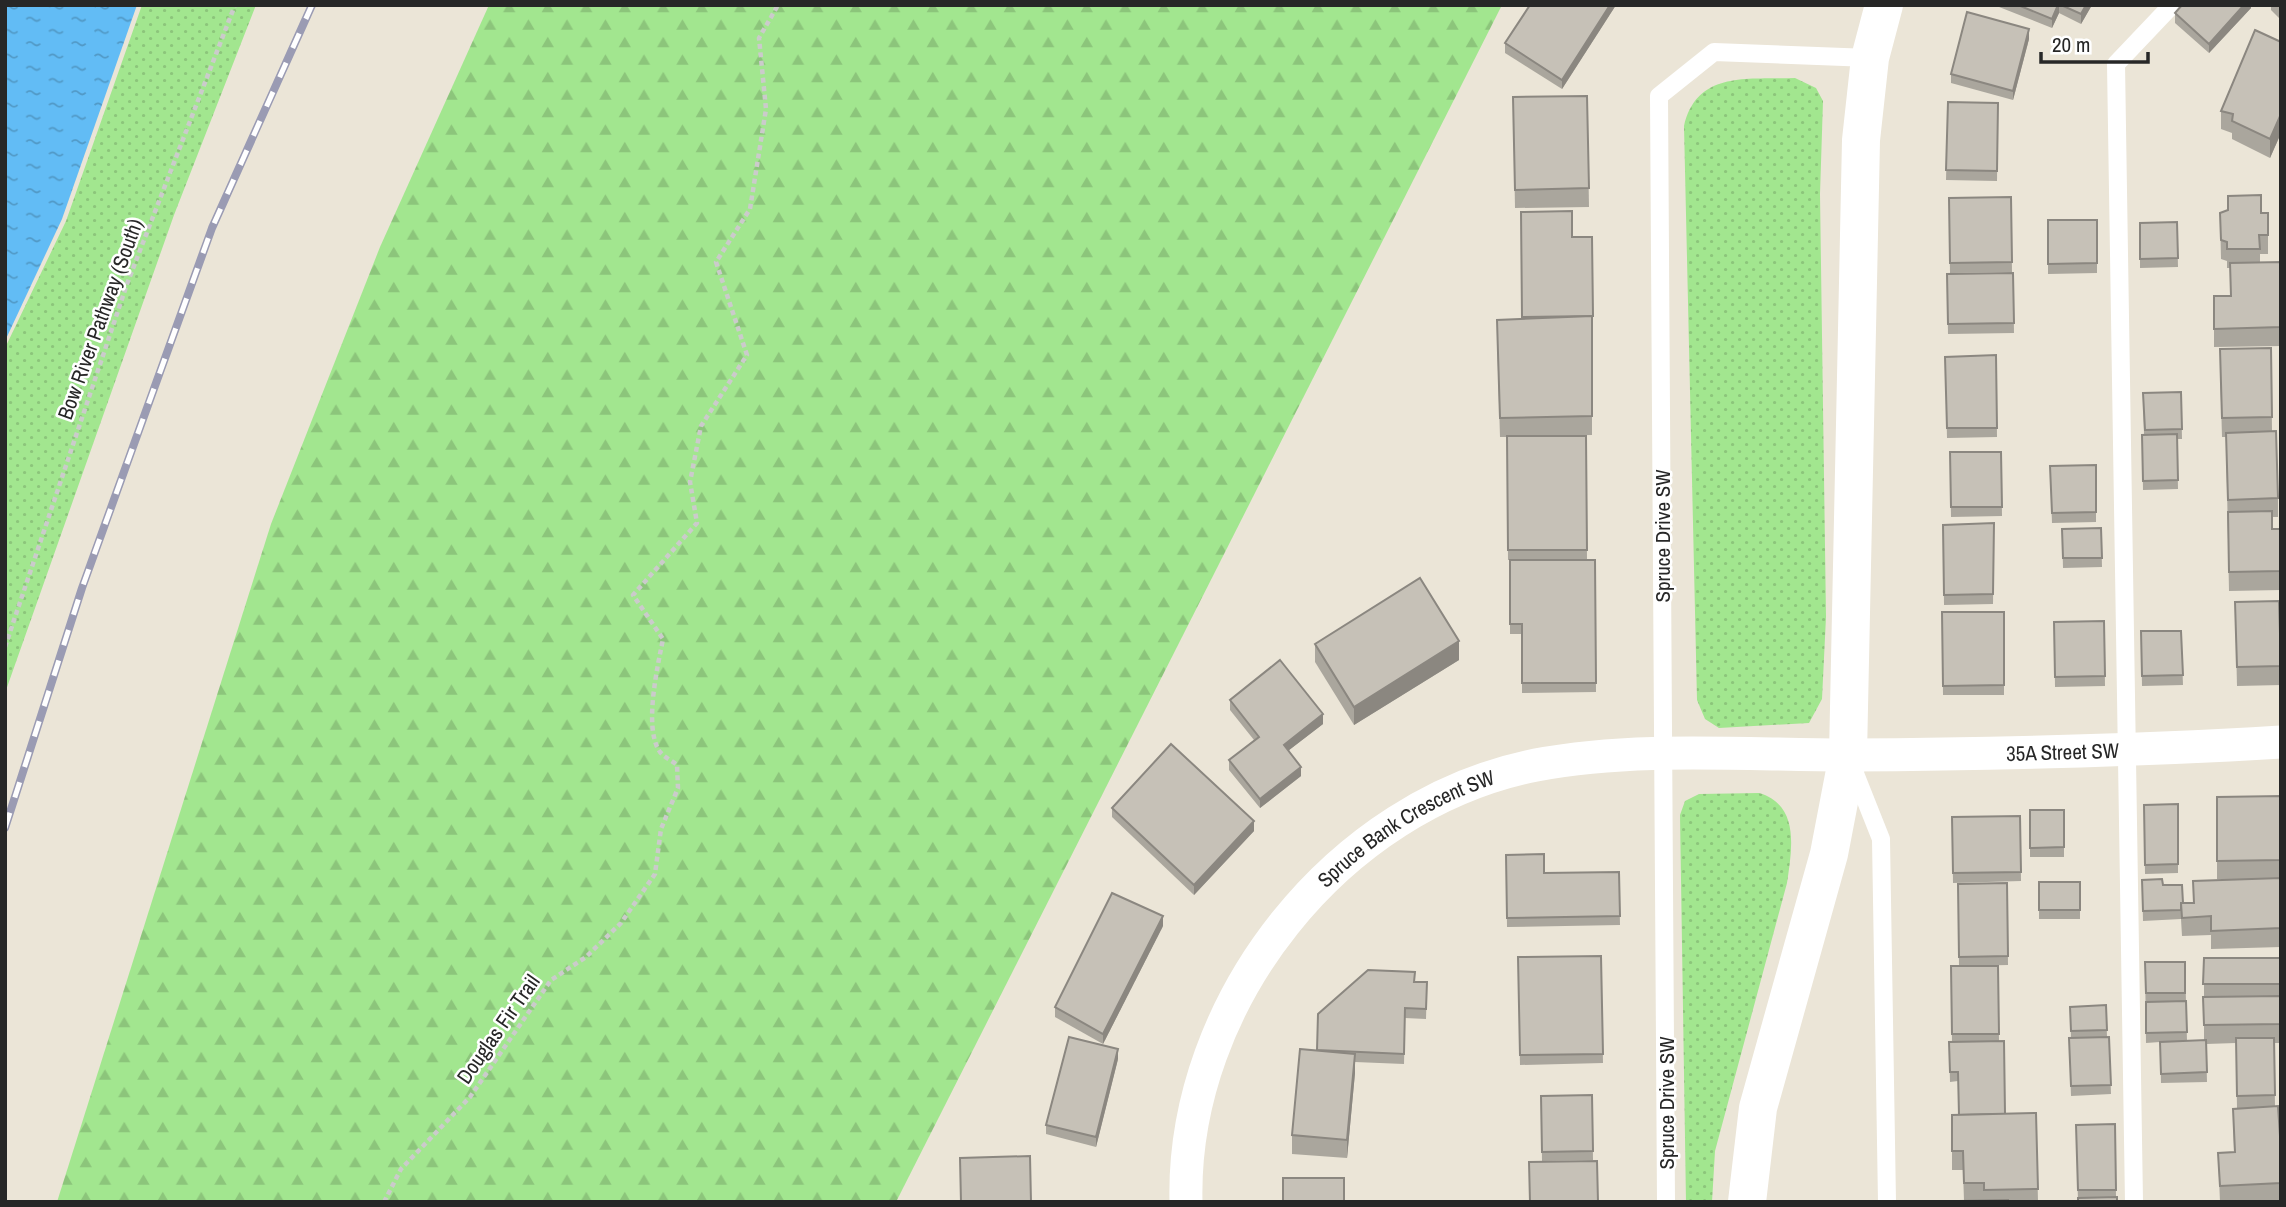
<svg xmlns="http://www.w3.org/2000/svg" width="2286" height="1207" viewBox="0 0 2286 1207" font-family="'Archivo Narrow',sans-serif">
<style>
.grass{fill:url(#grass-dots)}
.forest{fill:url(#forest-firs)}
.water{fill:url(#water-ripples)}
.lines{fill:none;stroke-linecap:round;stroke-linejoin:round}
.path{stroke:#cbcbcb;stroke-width:4.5;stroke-dasharray:5 3.5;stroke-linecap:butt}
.service{stroke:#fff;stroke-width:18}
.minor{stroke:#fff;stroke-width:33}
.tertiary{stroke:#fff;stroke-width:38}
.rail-casing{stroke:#9a9bb3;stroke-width:8}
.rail{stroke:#fff;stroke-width:5;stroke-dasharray:16;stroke-linecap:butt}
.wall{fill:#aaa69d}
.shaded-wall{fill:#8b8780}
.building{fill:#c6c1b7;stroke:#8b8780;stroke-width:2}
.labels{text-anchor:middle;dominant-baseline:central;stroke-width:5;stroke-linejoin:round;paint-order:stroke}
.street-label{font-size:21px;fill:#272727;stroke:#fff}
</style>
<defs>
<pattern id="grass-dots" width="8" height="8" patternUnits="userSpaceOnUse" patternTransform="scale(1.75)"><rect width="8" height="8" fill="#a2e68f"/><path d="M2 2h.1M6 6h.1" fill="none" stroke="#8cc57b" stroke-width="1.8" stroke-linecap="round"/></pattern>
<pattern id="forest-firs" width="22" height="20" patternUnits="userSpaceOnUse" patternTransform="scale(1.75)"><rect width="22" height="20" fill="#a2e68f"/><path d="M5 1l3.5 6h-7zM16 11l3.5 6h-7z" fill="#8cc57b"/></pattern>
<pattern id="water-ripples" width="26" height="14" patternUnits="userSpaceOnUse" patternTransform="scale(1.75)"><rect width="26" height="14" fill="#62bcf5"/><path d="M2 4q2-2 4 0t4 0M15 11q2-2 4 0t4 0" fill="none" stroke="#5199c6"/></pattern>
</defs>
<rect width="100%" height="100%" fill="#ebe5d7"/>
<g class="grass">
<polygon points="142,5 256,5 174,215 5,693 5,348 66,221"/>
<path d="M1795,78l21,10 7,13 -3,93 6,423 -4,82 -13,24 -90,5 -14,-9 -8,-19 -13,-574c13,-56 65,-46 111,-48z"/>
<path d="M1759,793c41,12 33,56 28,90l-72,268 -3,51h-26l-6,-387 5,-14 14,-7z"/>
</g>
<polygon class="forest" points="489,5 1502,5 896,1202 57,1202 271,524 380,247"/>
<polygon class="water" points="5,5 137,5 62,219 5,341"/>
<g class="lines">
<g class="path">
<polyline points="5,647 127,284 235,5"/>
<path d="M384,1202l17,-33 69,-72 81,-117 35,-23 35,-34 34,-49 6,-45 17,-41 -1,-23c-5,-4 -13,-8 -17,-13 -17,-24 -2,-87 3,-113l-30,-44 64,-72 -7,-41 11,-56 46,-71 -31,-93 34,-53 16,-100 -7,-71 19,-33"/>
</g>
<g class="service">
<polyline points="1852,766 1881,839 1887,1202"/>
<polyline points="1666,1202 1659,96 1714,52 1870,58"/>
<polyline points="2134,1202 2116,64 2172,5"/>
</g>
<path class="minor" id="s1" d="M1186,1202c-5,-200 152,-398 350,-437 101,-19 209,-10 311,-10 145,-1 289,-4 434,-13"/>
<polyline class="tertiary" points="1747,1202 1758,1108 1829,854 1848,755 1861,140 1870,58 1884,5"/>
<g class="rail-casing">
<polyline id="rail" points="5,828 82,588 212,228 312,5"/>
</g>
<use href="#rail" class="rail"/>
</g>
<g class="wall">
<polygon points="1616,5 1562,89 1505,53 1505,43"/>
<polygon points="1994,5 2092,5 2081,24 2059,13 2052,28"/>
<polygon points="2251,5 2251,8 2209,53 2175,23 2175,13"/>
<polygon points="2271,5 2281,5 2281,20 2271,10"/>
<polygon points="2029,39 2013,100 1951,83 1951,74"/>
<polygon points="2281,42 2281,133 2270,158 2232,139 2232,133 2221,129 2221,111"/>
<polygon points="1587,96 1589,207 1515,208 1513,97"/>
<polygon points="1948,102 1998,103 1997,181 1946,180"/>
<polygon points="2011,197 2012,272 1950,273 1949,198"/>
<polygon points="1521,212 1572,237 1593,316 1593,326 1592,326 1592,435 1532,436 1586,436 1587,560 1508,560 1507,437 1500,437 1497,339 1522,319"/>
<polygon points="2220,213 2268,213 2268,254 2260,254 2260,262 2281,262 2281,346 2214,347 2214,296 2231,296 2230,268 2227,268 2227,261 2221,259"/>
<polygon points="2048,220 2097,220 2097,273 2048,274"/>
<polygon points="2177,222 2178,267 2140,268 2140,223"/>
<polygon points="2013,273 2014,333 1948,334 1947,274"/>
<polygon points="2271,348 2272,431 2278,498 2278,517 2272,517 2272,529 2281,529 2281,590 2229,591 2226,437 2222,437 2220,368"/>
<polygon points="1996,355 1997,437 1947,438 1945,357"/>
<polygon points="2181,392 2182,439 2177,439 2178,489 2143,490 2142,435 2144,435 2143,393"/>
<polygon points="1950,452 2001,452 2002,516 1951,517"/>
<polygon points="2096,465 2096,522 2052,523 2050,466"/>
<polygon points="1994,523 1993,604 1944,605 1943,525"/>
<polygon points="2101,528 2102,567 2063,568 2062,529"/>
<polygon points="1510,560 1595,560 1596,692 1522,693 1522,634 1510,634"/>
<polygon points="2235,602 2281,653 2281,685 2237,686"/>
<polygon points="1942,612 2004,612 2004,695 1943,695"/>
<polygon points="2104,621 2105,686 2055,687 2054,622"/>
<polygon points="2141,631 2181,631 2183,685 2142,686"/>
<polygon points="1315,644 1459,660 1354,725 1315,662"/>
<polygon points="1230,700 1323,724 1289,750 1301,776 1260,808 1229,770 1229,760 1254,740 1230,710"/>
<polygon points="2281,796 2281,947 2211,949 2211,935 2182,936 2181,919 2143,921 2142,880 2163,885 2183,903 2194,903 2193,881 2265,879 2217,879 2217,797"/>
<polygon points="2178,804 2178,873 2145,874 2144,805"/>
<polygon points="1112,808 1254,831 1194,895 1112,817"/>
<rect x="2030" y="810" width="34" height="47"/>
<polygon points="2020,816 2021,881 1953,883 1952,817"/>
<polygon points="1506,855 1544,873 1619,872 1620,925 1507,927"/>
<rect x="2039" y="882" width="41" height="37"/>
<polygon points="2007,883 2008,965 1959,966 1958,884"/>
<polygon points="1163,926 1103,1044 1055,1017 1055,1007"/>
<polygon points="1601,956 1603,1063 1520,1065 1518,957"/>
<polygon points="2204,958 2281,958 2281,1043 2274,1043 2275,1106 2281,1151 2281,1202 2220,1202 2218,1153 2234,1152 2233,1109 2237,1109 2236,1043 2206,1044 2207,1082 2161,1083 2160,1042 2146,1043 2145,962 2185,962 2187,1041 2204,1040"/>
<polygon points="1951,966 1998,966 1999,1041 2005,1114 2036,1113 2038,1202 1959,1202 1964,1201 1963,1170 1952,1170 1952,1134 1958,1115 1958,1081 1950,1082 1949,1042 1952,1042"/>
<polygon points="1414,982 1427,982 1426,1019 1405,1018 1404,1064 1355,1062 1355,1073 1347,1158 1292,1154 1292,1135 1317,1051"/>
<polygon points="2106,1005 2107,1037 2109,1037 2111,1094 2071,1096 2069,1038 2071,1038 2070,1007"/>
<polygon points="1118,1059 1096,1147 1046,1134 1046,1125"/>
<polygon points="1592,1095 1593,1160 1542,1161 1541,1096"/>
<polygon points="2115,1124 2116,1197 2078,1202 2076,1125"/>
</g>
<g class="shaded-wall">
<polygon points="1610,5 1616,5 1562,89 1562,80"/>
<polygon points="2059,5 2059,13 2052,28 2052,19"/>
<polygon points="2086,5 2092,5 2081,24 2081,14"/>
<polygon points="2244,5 2251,5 2251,8 2209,53 2209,44"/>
<polygon points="2029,29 2029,39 2013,100 2013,91"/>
<polygon points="2281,114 2281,133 2270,158 2270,139"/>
<polygon points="1459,641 1459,660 1354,725 1354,707"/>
<polygon points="1323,714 1323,724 1284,754 1284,745"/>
<polygon points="1301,767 1301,776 1260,808 1260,799"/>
<polygon points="1254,821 1254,831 1194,895 1194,885"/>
<polygon points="1163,916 1163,926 1103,1044 1103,1034"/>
<polygon points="1118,1049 1118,1059 1096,1147 1096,1137"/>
<polygon points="1355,1054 1355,1073 1347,1158 1347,1140"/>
</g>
<g class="building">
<polygon points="1530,5 1610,5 1562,80 1505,43"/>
<polygon points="2018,5 2058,5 2052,19"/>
<polygon points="2061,5 2086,5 2081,14"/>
<polygon points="2182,5 2244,5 2209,44 2175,13"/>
<polygon points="1967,12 2029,29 2013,91 1951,74"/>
<polygon points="2255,30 2281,42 2281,114 2270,139 2232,121 2233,114 2221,111"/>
<polygon points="1587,96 1589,188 1515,190 1513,97"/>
<polygon points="1948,102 1998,103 1997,171 1946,170"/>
<polygon points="2261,195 2261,213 2268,213 2268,235 2259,235 2260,249 2227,249 2227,242 2221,240 2220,213 2228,210 2228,196"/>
<polygon points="2011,197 2012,262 1950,263 1949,198"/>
<polygon points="1572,211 1572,237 1592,237 1593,316 1522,317 1521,212"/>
<polygon points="2048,220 2097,220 2097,263 2048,264"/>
<polygon points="2177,222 2178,258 2140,259 2140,223"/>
<polygon points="2281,262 2281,327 2214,329 2214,296 2231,296 2230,263"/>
<polygon points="2013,273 2014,323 1948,324 1947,274"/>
<polygon points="1592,316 1592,416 1500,418 1497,320"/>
<polygon points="2271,348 2272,417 2222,418 2220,349"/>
<polygon points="1996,355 1997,428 1947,428 1945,357"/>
<polygon points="2181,392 2182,429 2145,430 2143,393"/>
<polygon points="2276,431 2278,498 2228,500 2226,433"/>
<polygon points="2177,434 2178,480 2143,481 2142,435"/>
<polygon points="1507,436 1586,436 1587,550 1508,550"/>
<polygon points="1950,452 2001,452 2002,507 1951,507"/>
<polygon points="2096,465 2096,512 2052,513 2050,466"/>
<polygon points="2272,511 2272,529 2281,529 2281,571 2229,572 2228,512"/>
<polygon points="1994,523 1993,594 1944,595 1943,525"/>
<polygon points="2101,528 2102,558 2063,558 2062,529"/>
<polygon points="1510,560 1595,560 1596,683 1522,683 1522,624 1510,624"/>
<polygon points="1420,578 1459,641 1354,707 1315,644"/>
<polygon points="2279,601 2281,666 2237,667 2235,602"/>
<polygon points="1942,612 2004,612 2004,685 1943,686"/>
<polygon points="2104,621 2105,676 2055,677 2054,622"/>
<polygon points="2141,631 2181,631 2183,675 2142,676"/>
<polygon points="1280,660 1323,714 1284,745 1301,767 1260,799 1229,760 1259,737 1230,700"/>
<polygon points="1171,744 1254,821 1194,885 1112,808"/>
<polygon points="2281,796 2281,860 2217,861 2217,797"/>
<polygon points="2178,804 2178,864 2145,865 2144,805"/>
<polygon points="2030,810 2064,810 2064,847 2030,848"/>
<polygon points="2020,816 2021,872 1953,873 1952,817"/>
<polygon points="1544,854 1544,873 1619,872 1620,916 1507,918 1506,855"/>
<polygon points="2281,878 2281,928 2211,931 2211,916 2182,918 2181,903 2194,903 2193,881"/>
<polygon points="2162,879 2163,885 2182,885 2183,903 2181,903 2181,910 2143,911 2142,880"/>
<rect x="2039" y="882" width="41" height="28"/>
<polygon points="2007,883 2008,956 1959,957 1958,884"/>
<polygon points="1112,893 1163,916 1103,1034 1055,1007"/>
<polygon points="1601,956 1603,1054 1520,1055 1518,957"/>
<polygon points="2204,958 2281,958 2281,984 2203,984"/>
<polygon points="2145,962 2185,962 2185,993 2146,993"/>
<polygon points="1951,966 1998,966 1999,1034 1952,1034"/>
<polygon points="1368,970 1415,972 1414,982 1427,982 1426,1009 1405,1008 1404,1054 1317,1050 1318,1014"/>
<polygon points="2281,996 2281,1024 2204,1025 2203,997"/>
<polygon points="2186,1001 2187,1032 2146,1033 2146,1002"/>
<polygon points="2106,1005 2107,1030 2071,1031 2070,1007"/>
<polygon points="1069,1037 1118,1049 1096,1137 1046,1125"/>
<polygon points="2109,1037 2111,1085 2071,1086 2069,1038"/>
<polygon points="2236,1038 2274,1038 2275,1095 2237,1096"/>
<polygon points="2206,1040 2207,1072 2161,1074 2160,1042"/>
<polygon points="2004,1041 2005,1114 1959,1115 1958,1072 1950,1072 1949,1042"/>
<polygon points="1300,1049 1355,1054 1347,1140 1292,1135"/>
<polygon points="1592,1095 1593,1151 1542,1152 1541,1096"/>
<polygon points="2278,1106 2281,1151 2281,1183 2220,1186 2218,1153 2235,1152 2233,1109"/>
<polygon points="2036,1113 2038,1189 1984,1190 1984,1183 1964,1183 1963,1151 1952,1151 1952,1115"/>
<polygon points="2115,1124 2116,1190 2078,1190 2076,1125"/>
<polygon points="1030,1156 1031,1202 961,1202 960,1158"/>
<polygon points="1597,1161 1598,1202 1530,1202 1529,1162"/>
<polygon points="1283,1178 1344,1178 1344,1202 1278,1202 1283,1201"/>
<polygon points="2117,1197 2117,1202 2078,1202 2078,1198"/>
<polygon points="2008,1200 2008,1202 1959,1201"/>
<polygon points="2281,1201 2281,1202 2218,1202"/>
</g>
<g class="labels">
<g class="street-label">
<text transform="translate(100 319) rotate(-70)">Bow River Pathway (South)</text>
<text transform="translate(1662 536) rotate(-90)">Spruce Drive SW</text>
<text stroke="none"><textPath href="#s1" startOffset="1132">35A Street SW</textPath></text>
<text stroke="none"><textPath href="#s1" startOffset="458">Spruce Bank Crescent SW</textPath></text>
<text transform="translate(498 1029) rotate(-55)">Douglas Fir Trail</text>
<text transform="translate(1666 1103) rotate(-90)">Spruce Drive SW</text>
</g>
</g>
<rect width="2286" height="1207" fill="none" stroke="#272727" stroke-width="14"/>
<path d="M2041 52v10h107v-10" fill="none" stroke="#272727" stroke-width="3.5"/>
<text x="2052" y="52" font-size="21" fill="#272727" stroke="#ffffff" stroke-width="5" paint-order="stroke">20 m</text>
</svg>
